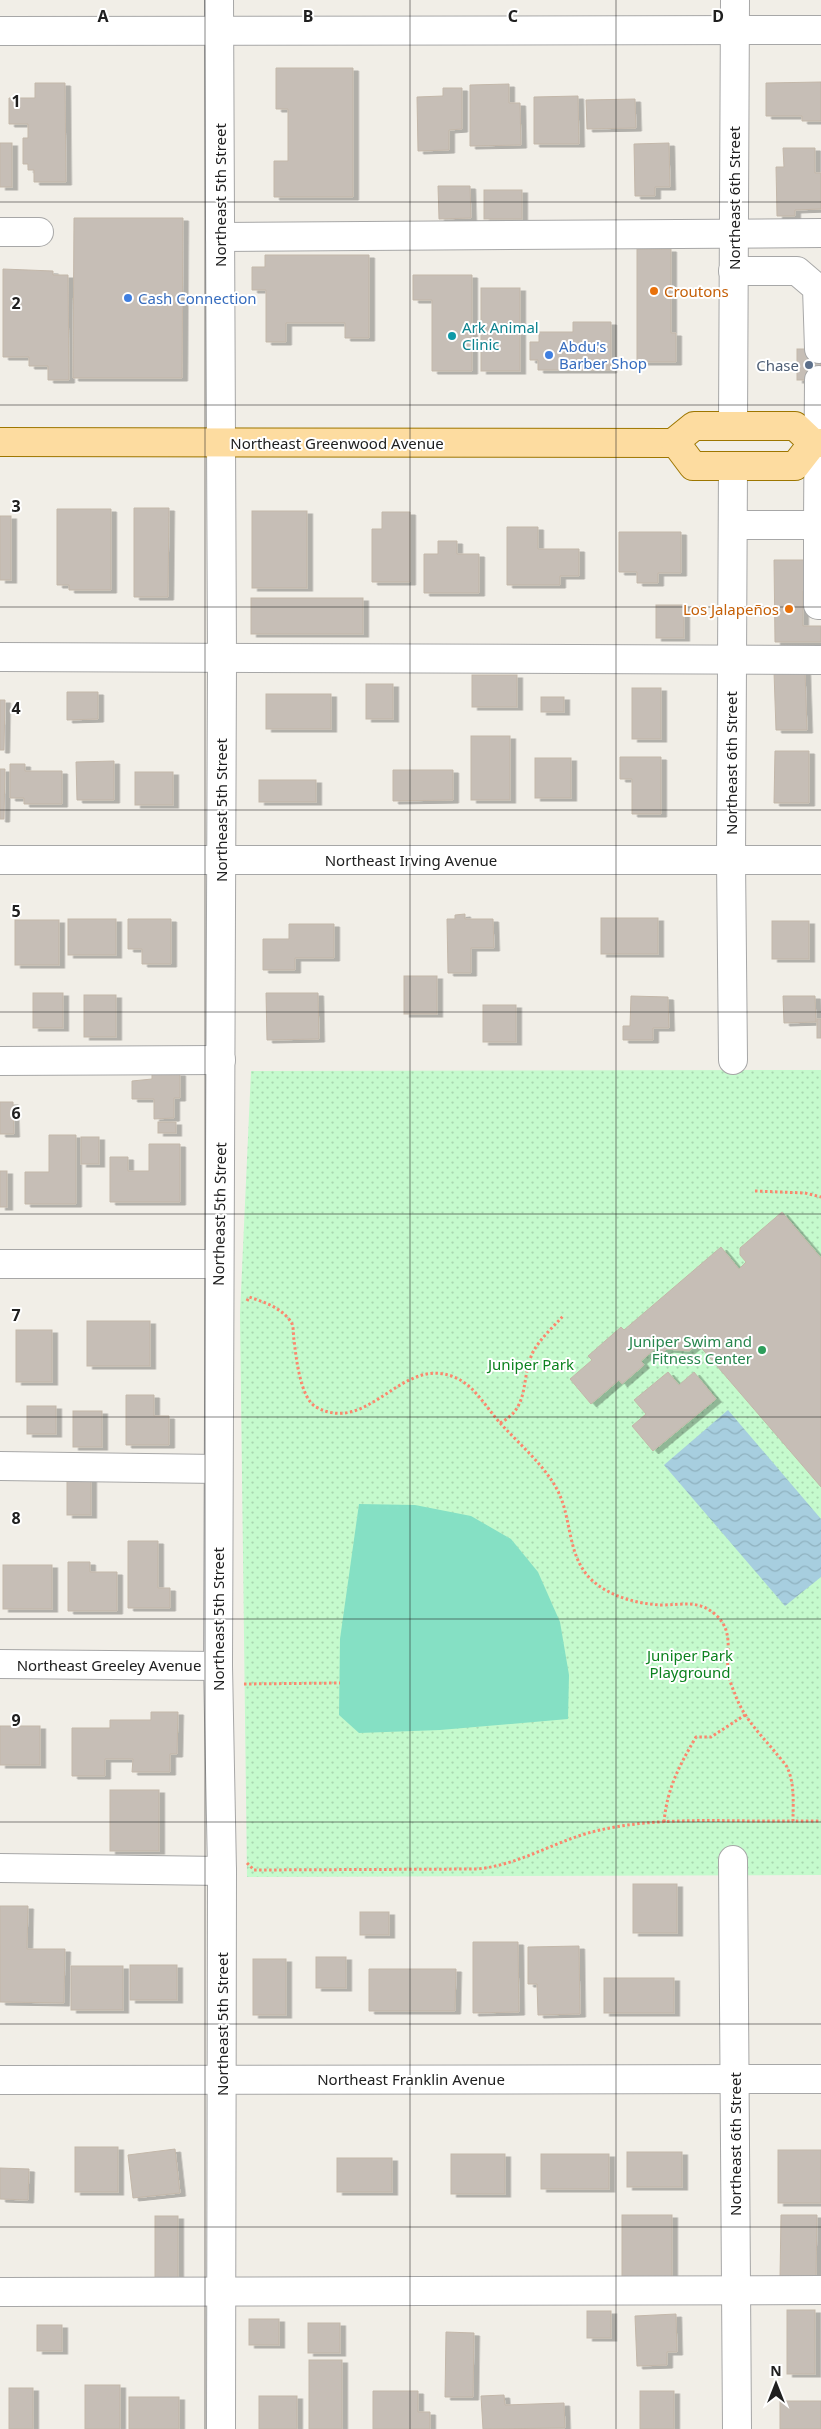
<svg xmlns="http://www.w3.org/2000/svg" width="821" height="2429" viewBox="0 0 821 2429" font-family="'Noto Sans',sans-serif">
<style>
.park{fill:url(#park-dots)}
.pitch{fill:#85e0c4}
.water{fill:url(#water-waves)}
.building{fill:#c6beb6;stroke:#c3b7a9;filter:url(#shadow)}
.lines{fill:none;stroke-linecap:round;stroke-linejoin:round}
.minor-casing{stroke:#a7a7a7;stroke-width:30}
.major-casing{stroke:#9d7600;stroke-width:30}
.path{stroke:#fb886e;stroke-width:3;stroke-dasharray:2.5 2.5;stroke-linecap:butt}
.minor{stroke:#fff;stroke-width:28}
.major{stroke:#fddca0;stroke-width:28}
.grid{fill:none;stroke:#202020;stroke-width:1;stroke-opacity:0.55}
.food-dot{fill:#e8710a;stroke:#fff;stroke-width:2}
.shop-dot{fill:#3f7fe0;stroke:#fff;stroke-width:2}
.culture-dot{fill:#0f9aa8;stroke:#fff;stroke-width:2}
.service-dot{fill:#5c6f8a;stroke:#fff;stroke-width:2}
.leisure-dot{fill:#2e9e5b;stroke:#fff;stroke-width:2}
.labels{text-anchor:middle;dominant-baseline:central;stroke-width:4;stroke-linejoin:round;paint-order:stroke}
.street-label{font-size:15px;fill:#202020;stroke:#fff}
.food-label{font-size:15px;fill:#c56008;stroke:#fff;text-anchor:start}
.shop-label{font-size:15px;fill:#366cbe;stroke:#fff;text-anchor:start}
.culture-label{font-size:15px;fill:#0d838f;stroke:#fff;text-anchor:start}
.service-label{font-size:15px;fill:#4e5e75;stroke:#fff;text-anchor:end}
.leisure-label{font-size:15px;fill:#27864d;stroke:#fff;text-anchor:end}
.park-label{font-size:15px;fill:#0b821e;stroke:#fff}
.grid-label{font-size:16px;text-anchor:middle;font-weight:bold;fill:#202020;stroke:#fff;stroke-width:4;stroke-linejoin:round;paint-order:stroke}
</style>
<defs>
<pattern id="park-dots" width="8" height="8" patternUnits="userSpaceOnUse" patternTransform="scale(1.25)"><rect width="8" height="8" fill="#c5facd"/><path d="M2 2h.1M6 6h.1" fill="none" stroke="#a9d6b0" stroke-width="1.8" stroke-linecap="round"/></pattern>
<pattern id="water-waves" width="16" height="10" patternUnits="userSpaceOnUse" patternTransform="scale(1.25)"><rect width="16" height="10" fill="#a7cedf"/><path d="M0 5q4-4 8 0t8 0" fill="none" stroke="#8fb1bf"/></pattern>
<filter id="shadow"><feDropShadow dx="5.5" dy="3" stdDeviation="0" flood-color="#0004"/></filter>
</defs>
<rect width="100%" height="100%" fill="#f1eee7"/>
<polygon class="park" points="821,1070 821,1875 247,1877 240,1314 251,1071"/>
<polygon class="pitch" points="359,1504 415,1505 471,1516 511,1539 538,1572 560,1622 569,1675 568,1719 440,1730 359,1733 339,1715 340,1639"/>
<polygon class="water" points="728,1410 821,1519 821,1577 785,1606 664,1465"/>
<g class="building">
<polygon points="276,68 353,68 353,197 274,197 274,161 288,161 288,109 276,109"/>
<polygon points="821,82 821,121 802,121 802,116 766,116 766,83"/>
<polygon points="35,83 65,83 66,182 34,182 34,170 28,170 28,164 23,164 23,138 28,138 28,124 9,124 9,98 35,98"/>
<polygon points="509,84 509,103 520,103 521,145 470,146 470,85"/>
<polygon points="443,88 462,88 462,129 449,130 449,150 418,151 417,97 443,96"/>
<polygon points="578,96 579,144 534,144 534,97"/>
<polygon points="635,99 636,128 587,129 586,100"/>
<rect x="0" y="143" width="12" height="44"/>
<polygon points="669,143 670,187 655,187 655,196 635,196 634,144"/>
<polygon points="783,148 815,148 815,173 821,173 821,209 795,210 795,216 777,216 776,167 784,167"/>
<polygon points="438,186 470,186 471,218 439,219"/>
<rect x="484" y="190" width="38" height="29"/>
<polygon points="74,218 183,218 182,378 73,378"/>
<polygon points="637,249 671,249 671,333 676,333 676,362 637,362"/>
<polygon points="265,255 369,255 369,338 345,338 345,323 286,323 286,342 266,342 266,290 252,290 252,267 265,267"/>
<polygon points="3,269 53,271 53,275 68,275 69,380 48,380 48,366 29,366 29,357 3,357"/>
<polygon points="413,275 472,275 472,371 432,371 432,300 413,300"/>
<rect x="481" y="288" width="39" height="83"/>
<polygon points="573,322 611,322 611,370 538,370 538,360 530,360 530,342 539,342 539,332 573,332"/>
<rect x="797" y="349" width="24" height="31"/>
<polygon points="134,508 169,508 168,597 134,597"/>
<polygon points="57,509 111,509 111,590 69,590 69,585 57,585"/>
<rect x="252" y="511" width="55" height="77"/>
<polygon points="382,512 410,512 410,582 372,582 372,529 382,529"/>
<rect x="0" y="516" width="11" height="64"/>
<polygon points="507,527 538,527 538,549 579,549 579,576 560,576 560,585 507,585"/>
<polygon points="619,532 681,532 681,573 658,573 658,583 637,583 637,572 619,572"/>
<polygon points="438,541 457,541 457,554 479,554 479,593 424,593 424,554 438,554"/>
<polygon points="774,560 804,560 804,580 809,580 809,591 803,591 803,626 821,626 821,642 775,642"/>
<rect x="251" y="598" width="112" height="36"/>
<rect x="656" y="605" width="28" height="33"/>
<polygon points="805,671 807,730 776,730 774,672"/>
<rect x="472" y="675" width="45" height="32"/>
<rect x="366" y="684" width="27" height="35"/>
<rect x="632" y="688" width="29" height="51"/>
<polygon points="67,692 98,692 98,719 67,720"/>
<rect x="266" y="694" width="65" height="35"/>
<rect x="541" y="697" width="23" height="15"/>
<polygon points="0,700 5,700 4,750 0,750"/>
<rect x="471" y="736" width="39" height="64"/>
<polygon points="775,751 809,751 809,803 774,803"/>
<polygon points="620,757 661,757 661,814 632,814 632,779 620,779"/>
<rect x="535" y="758" width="36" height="40"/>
<polygon points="114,761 114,800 77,800 76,762"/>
<polygon points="10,764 25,764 25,771 62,771 62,804 24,804 24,798 10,798"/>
<polygon points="0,769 5,769 4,819 0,819"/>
<polygon points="393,770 453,770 453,800 393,801"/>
<rect x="135" y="772" width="38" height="33"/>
<rect x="259" y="780" width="57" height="22"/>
<polygon points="465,914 465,919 493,919 494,948 471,948 471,973 448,973 447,919 455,919 455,915"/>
<rect x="601" y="918" width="57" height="36"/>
<rect x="68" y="919" width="48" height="36"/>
<polygon points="128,919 171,919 171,964 142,964 142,949 128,949"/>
<rect x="15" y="920" width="44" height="45"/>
<rect x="772" y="921" width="37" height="38"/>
<polygon points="289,924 334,924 334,958 295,958 295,970 263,970 263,939 289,939"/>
<rect x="404" y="976" width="33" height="38"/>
<rect x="33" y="993" width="30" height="35"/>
<polygon points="266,993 318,993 319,1039 267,1040"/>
<rect x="84" y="995" width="32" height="42"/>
<polygon points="631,996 668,997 669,1028 653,1028 653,1040 623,1040 623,1026 630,1026"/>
<polygon points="783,996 815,996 816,1022 784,1023"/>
<rect x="483" y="1005" width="33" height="37"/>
<rect x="817" y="1019" width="4" height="19"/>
<polygon points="152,1073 180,1073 180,1098 174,1098 174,1118 154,1119 154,1099 132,1099 132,1081 152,1079"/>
<polygon points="0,1102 13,1102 14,1134 0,1134"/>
<rect x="158" y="1122" width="18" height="11"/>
<polygon points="49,1135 76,1135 76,1204 25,1204 25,1172 49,1172"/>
<rect x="81" y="1137" width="18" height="27"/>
<polygon points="149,1144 180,1144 180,1202 110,1202 110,1157 128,1157 128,1171 149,1171"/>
<rect x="0" y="1171" width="7" height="36"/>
<polygon points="782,1212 821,1258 821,1487 698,1344 689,1351 667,1349 662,1354 657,1347 641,1361 644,1365 622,1384 619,1380 591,1404 570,1379 592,1360 588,1356 621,1327 624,1330 721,1247 739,1269 746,1262 740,1255 740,1248"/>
<rect x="87" y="1321" width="63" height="45"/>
<rect x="16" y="1330" width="36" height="52"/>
<polygon points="668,1372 679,1385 694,1372 716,1399 653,1451 632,1426 646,1414 634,1400"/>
<polygon points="126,1395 154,1395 154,1416 169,1416 169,1445 126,1445"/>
<rect x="27" y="1406" width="29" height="28"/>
<rect x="73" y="1411" width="29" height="36"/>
<rect x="67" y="1479" width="24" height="36"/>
<polygon points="128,1541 158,1541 158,1588 170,1588 170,1608 128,1608"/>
<polygon points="68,1562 90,1562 90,1572 117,1572 117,1611 68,1611"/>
<rect x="3" y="1565" width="49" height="44"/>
<polygon points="151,1712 178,1712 177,1754 170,1754 170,1772 132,1772 133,1759 105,1759 105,1776 72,1776 72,1728 110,1728 110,1720 151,1720"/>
<rect x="0" y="1726" width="40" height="39"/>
<rect x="110" y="1790" width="49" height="61"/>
<rect x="633" y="1884" width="44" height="49"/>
<polygon points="0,1906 28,1906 27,1949 65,1949 64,2003 0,2002"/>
<rect x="360" y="1912" width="29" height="23"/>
<polygon points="473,1942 518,1942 519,2012 473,2013"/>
<polygon points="579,1946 580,2014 538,2015 537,1984 528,1984 528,1947"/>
<rect x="316" y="1957" width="30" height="31"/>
<rect x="253" y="1959" width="33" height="56"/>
<rect x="130" y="1965" width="47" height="35"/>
<rect x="71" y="1966" width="52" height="44"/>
<polygon points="369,1969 456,1969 455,2011 369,2011"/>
<rect x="604" y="1978" width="70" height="35"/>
<rect x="75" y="2147" width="43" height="45"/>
<polygon points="175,2149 180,2193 133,2198 128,2155"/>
<rect x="778" y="2150" width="43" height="53"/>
<rect x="627" y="2152" width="55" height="35"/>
<rect x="451" y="2154" width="54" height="40"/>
<rect x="541" y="2154" width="68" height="35"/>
<rect x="337" y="2158" width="55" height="34"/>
<polygon points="0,2168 29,2169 28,2200 0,2199"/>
<rect x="622" y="2215" width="50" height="65"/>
<polygon points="781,2215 817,2215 816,2278 780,2278"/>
<rect x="155" y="2216" width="23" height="64"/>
<rect x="787" y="2310" width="28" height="64"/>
<rect x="587" y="2311" width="24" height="27"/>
<polygon points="676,2314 677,2352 667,2352 667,2365 637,2366 635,2316"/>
<rect x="249" y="2319" width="30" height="26"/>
<rect x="308" y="2323" width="32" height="30"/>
<rect x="37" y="2325" width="25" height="26"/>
<polygon points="446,2332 474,2333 473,2397 445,2397"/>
<rect x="309" y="2360" width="33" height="69"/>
<rect x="85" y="2385" width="35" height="44"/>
<rect x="9" y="2388" width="24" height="41"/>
<polygon points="373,2391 418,2391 418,2412 430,2412 430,2429 373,2429"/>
<rect x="640" y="2391" width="34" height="38"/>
<polygon points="504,2395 505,2405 564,2403 565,2428 483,2429 481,2396"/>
<rect x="259" y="2396" width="38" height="33"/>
<rect x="129" y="2397" width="50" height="32"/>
<rect x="780" y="2401" width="41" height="28"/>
</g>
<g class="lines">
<g class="minor-casing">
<g id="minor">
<polyline points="219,0 222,660 218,1666 222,1871 221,2429"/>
<polyline points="0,31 821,30"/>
<polyline points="0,232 39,232"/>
<polyline points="220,237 821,233"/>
<polyline points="733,271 797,271 817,288 819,349"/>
<polyline points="733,426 735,0"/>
<polyline points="733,525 818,525 819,380"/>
<polyline points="818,525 818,605 821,605"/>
<polyline points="0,657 821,660"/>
<polyline points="0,860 821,860"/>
<polyline points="733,1060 731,860 733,466"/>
<polyline points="0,1061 221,1060"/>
<polyline points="0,1264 218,1264"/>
<polyline points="0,1466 218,1469"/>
<polyline points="0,1664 218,1666"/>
<polyline points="733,1860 737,2429"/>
<polyline points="0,1868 222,1871"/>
<polyline points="0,2080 821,2079"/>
<polyline points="0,2292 821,2290"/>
</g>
</g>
<g class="major-casing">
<g id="major">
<polyline points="0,442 673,443 694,426 795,426 813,443 821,443"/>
<polyline points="675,442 693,466 795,466 813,443"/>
</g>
</g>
<g class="path">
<polyline points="755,1191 805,1193 821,1197"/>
<path d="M247,1301l2,-4c15,5 33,11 42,25 3,4 2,12 3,18 2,16 6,58 22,67 53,29 85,-52 138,-30 6,2 14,8 18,12 11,11 19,24 29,35 21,23 49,46 60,74 10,26 8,55 26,77 17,20 49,29 74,30 22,0 38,-6 56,11 17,17 9,36 11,56 1,7 4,15 7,22 8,23 25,40 41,59 3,4 8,9 11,14 8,17 6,37 6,54h28"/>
<path d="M500,1423c31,-16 20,-44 33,-71 7,-13 20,-25 30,-36"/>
<polyline points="244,1684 340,1683"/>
<path d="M664,1822c3,-33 15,-56 32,-85h15l34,-22"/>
<path d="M247,1863l7,7 224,-1c45,-5 80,-30 122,-39 62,-14 130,-8 193,-9"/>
</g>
<use href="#minor" class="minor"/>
<use href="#major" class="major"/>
</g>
<path class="grid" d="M205,0v2429M410,0v2429M616,0v2429M0,202h821M0,405h821M0,607h821M0,810h821M0,1012h821M0,1214h821M0,1417h821M0,1619h821M0,1822h821M0,2024h821M0,2227h821"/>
<g class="food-dot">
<circle cx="654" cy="291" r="5"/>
<circle cx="789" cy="609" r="5"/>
</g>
<g class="shop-dot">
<circle cx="128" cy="298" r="5"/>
<circle cx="549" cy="355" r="5"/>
</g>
<circle class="culture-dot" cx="452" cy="336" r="5"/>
<circle class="service-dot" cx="809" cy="365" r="5"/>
<circle class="leisure-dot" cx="762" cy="1350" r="5"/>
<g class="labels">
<g class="street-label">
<text transform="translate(220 195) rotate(-90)">Northeast 5th Street</text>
<text transform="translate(734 198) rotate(-90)">Northeast 6th Street</text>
<text x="337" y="443">Northeast Greenwood Avenue</text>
<text transform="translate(731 763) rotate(-90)">Northeast 6th Street</text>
<text transform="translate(221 810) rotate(-90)">Northeast 5th Street</text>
<text x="411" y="860">Northeast Irving Avenue</text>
<text transform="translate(219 1214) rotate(-89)">Northeast 5th Street</text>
<text transform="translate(218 1619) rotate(-90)">Northeast 5th Street</text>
<text x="109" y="1665">Northeast Greeley Avenue</text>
<text transform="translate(222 2024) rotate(-90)">Northeast 5th Street</text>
<text x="411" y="2079">Northeast Franklin Avenue</text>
<text transform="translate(735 2144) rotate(-90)">Northeast 6th Street</text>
</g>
<g class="food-label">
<text x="664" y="291">Croutons</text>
<text x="779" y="609" text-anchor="end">Los Jalapeños</text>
</g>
<g class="shop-label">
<text x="138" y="298">Cash Connection</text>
<text x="559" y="346">Abdu's<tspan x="559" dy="17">Barber Shop</tspan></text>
</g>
<g class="culture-label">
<text x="462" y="327">Ark Animal<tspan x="462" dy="17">Clinic</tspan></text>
</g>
<g class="service-label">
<text x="799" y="365">Chase</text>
</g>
<g class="leisure-label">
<text x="752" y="1341">Juniper Swim and<tspan x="752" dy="17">Fitness Center</tspan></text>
</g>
<g class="park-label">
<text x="531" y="1364">Juniper Park</text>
<text x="690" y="1655">Juniper Park<tspan x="690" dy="17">Playground</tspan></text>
</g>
</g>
<g class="grid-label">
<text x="103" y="22">A</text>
<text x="308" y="22">B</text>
<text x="513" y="22">C</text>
<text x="718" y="22">D</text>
<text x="16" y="107">1</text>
<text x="16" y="309">2</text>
<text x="16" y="512">3</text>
<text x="16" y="714">4</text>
<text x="16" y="917">5</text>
<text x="16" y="1119">6</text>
<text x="16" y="1321">7</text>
<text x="16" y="1524">8</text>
<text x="16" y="1726">9</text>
</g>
<g transform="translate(776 2384)" stroke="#ffffff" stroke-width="4" paint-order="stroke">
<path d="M0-4L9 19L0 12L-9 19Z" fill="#202020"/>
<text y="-8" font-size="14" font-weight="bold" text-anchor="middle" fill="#202020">N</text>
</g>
</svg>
